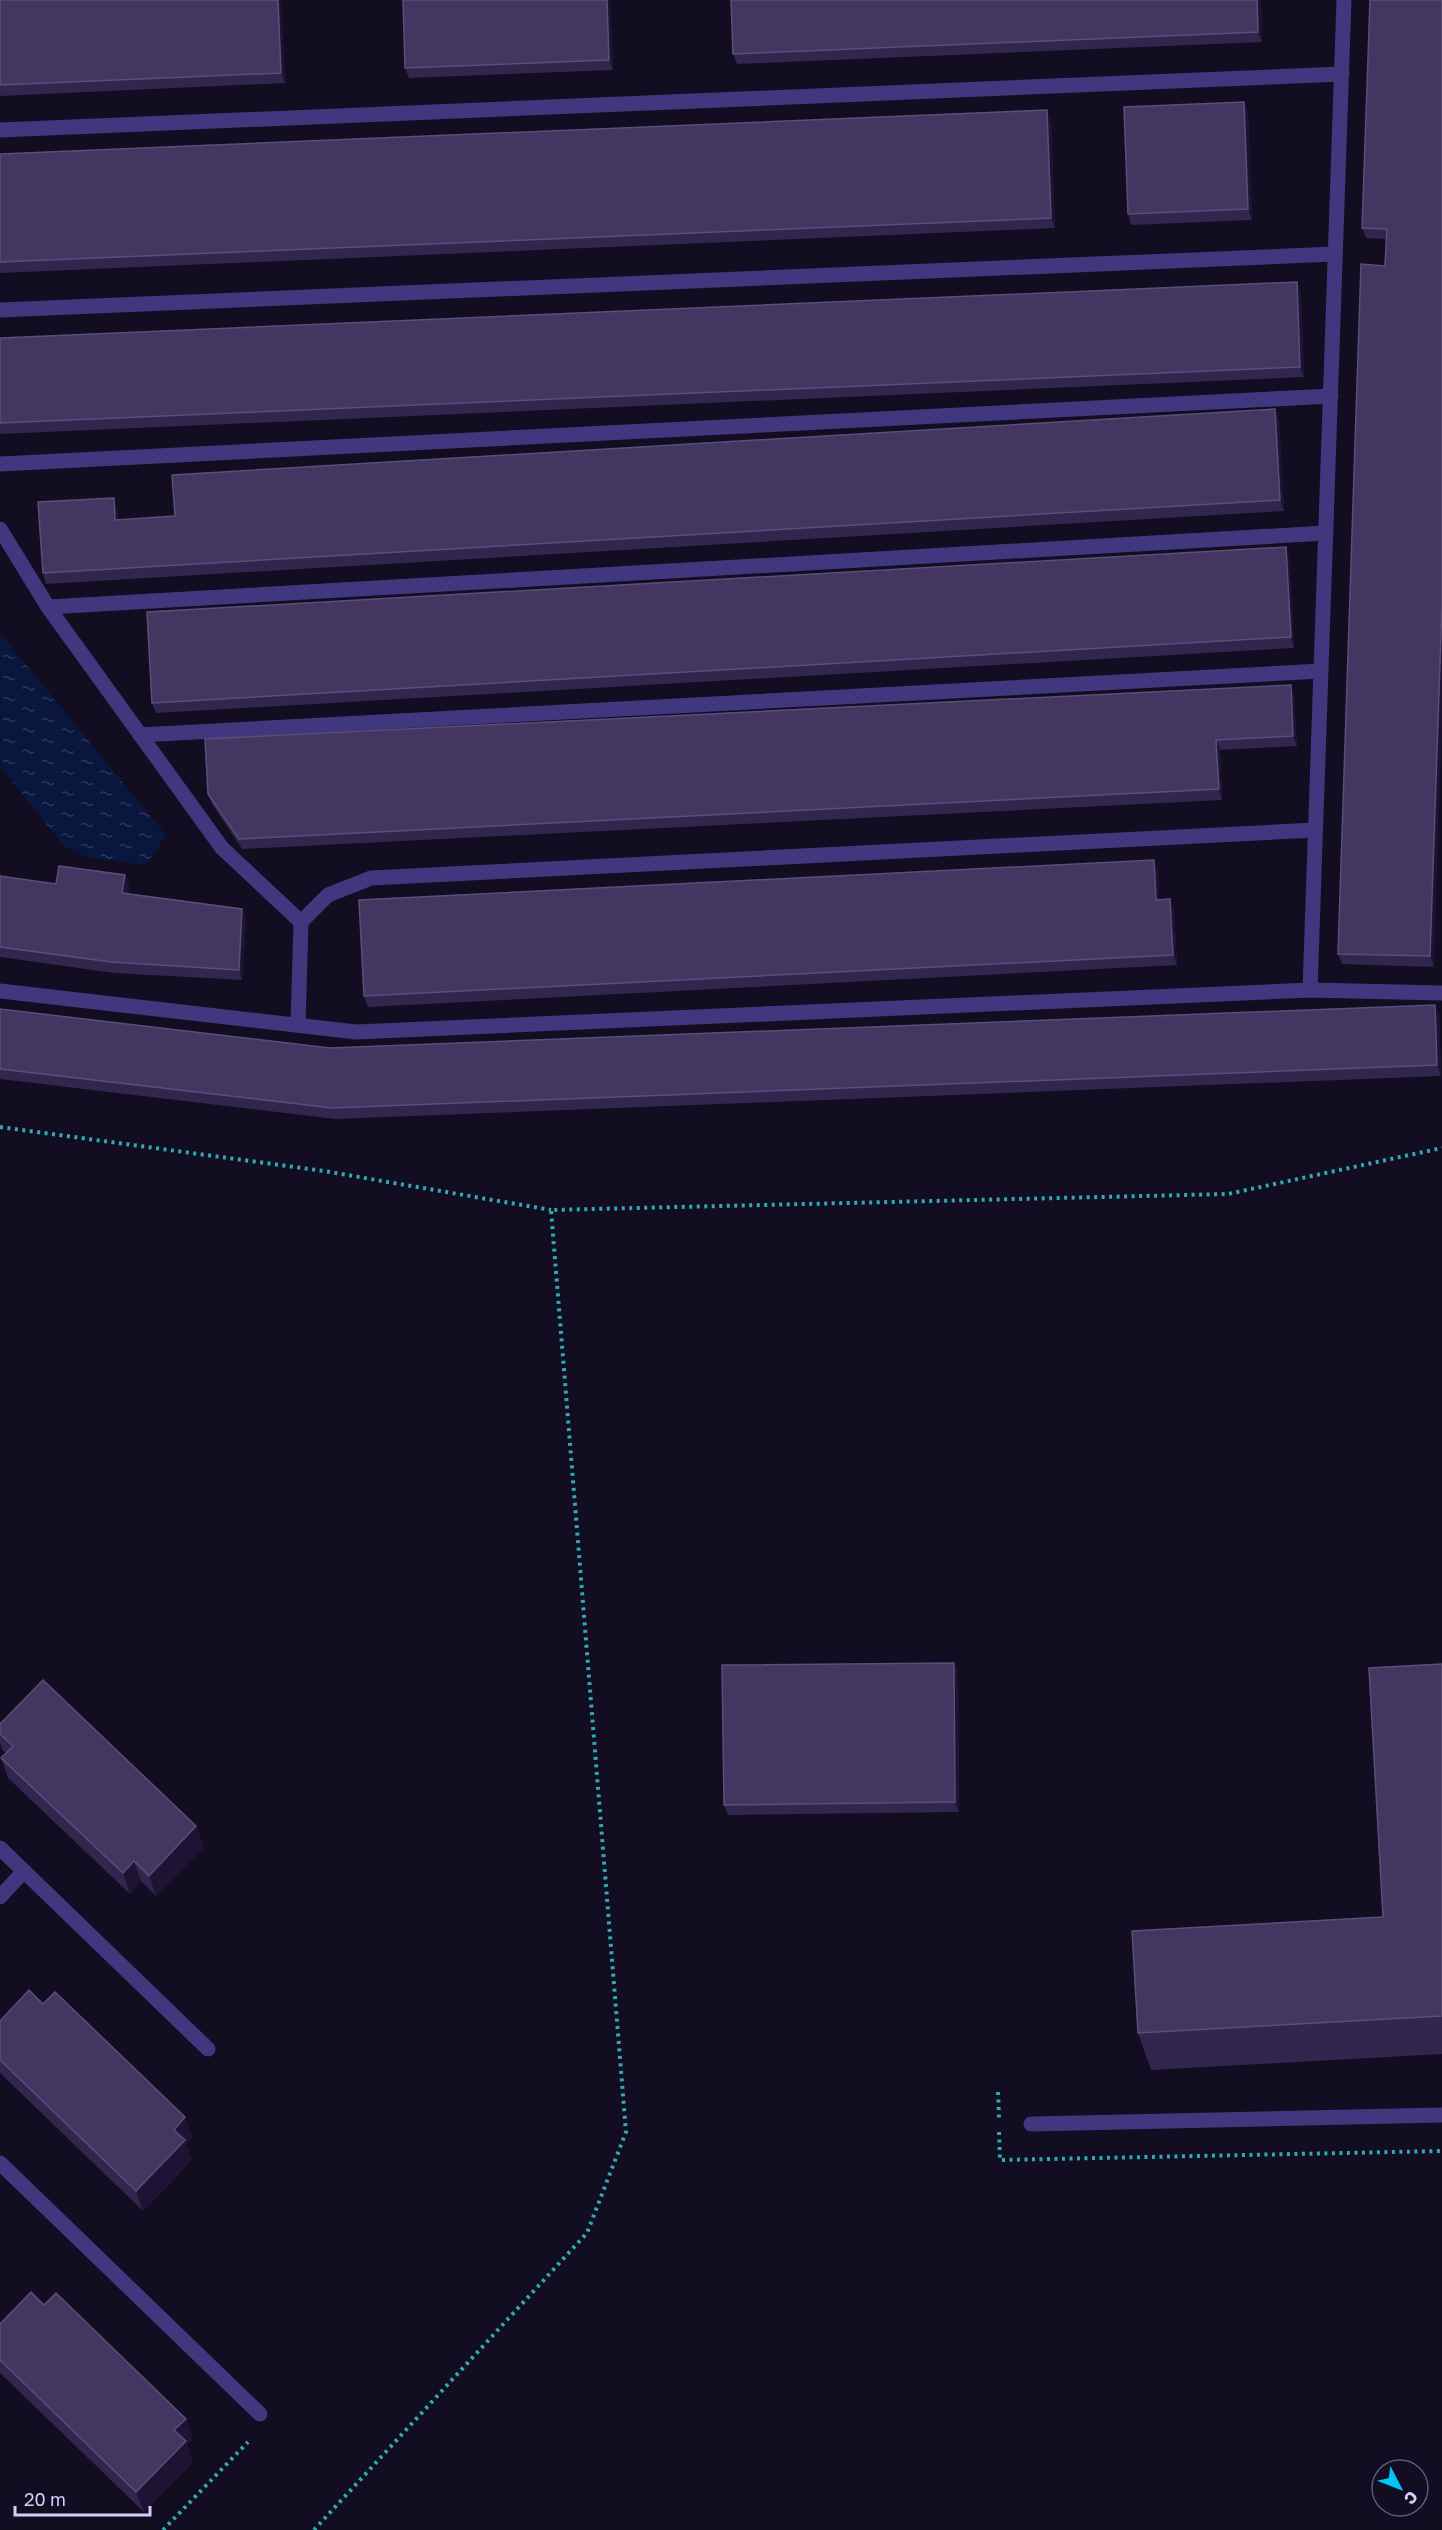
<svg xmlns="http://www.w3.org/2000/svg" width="1442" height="2530" viewBox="0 0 1442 2530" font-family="'Golos Text',sans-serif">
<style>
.water{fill:url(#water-ripples)}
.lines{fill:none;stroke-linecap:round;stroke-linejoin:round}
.path{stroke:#2dacb2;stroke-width:4;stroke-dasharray:3 4.5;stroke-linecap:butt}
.lane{stroke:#41377f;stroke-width:15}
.street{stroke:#41377f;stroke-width:15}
.wall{fill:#31264e}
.shaded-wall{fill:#1d1434}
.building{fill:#433761;stroke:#5a4f7a;stroke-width:1.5}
</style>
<defs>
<pattern id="water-ripples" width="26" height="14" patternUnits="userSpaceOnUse" patternTransform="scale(1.5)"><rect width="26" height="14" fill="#09163d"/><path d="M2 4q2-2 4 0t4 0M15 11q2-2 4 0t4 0" fill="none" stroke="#2c375a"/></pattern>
</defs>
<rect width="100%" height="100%" fill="#120d20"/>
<polygon class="water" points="0,633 166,835 146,865 90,858 65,847 0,767"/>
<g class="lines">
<g class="path">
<polyline points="0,1127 324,1171 551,1210"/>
<polyline points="998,2092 999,2118"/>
<polyline points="999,2132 1000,2160 1442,2151"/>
<polyline points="163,2530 248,2442"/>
<polyline points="314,2530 587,2233 626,2132 551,1210 1228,1194 1442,1148"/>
</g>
<g class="lane">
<polyline points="0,130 1342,74"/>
<polyline points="0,310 1335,254"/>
<polyline points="0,464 1331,396"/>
<polyline points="0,529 48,607 222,848 301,922"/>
<polyline points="48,607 1326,533"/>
<polyline points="140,735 1321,671"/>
<polyline points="1310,990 1344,0"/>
<polyline points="0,991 356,1032 1310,990 1442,993"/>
<polyline points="298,1025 301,922 328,895 371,878 1315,830"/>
<polyline points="0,1848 208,2049"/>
<polyline points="0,1897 24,1871"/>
<polyline points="0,2163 260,2414"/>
</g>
<polyline class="street" points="1031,2124 1442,2115"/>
</g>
<g class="wall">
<polygon points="0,0 281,0 285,83 0,96"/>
<polygon points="610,0 613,70 409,78 405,68"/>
<polygon points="1261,0 1262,42 737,64 733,54"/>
<polygon points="1442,0 1434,967 1342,964 1338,954 1386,239 1366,238 1362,228"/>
<polygon points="1248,112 1252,220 1131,225 1128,214"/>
<polygon points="1051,120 1055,228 0,273 0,154"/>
<polygon points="1297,282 1301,292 1304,377 0,434 0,338"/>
<polygon points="1275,409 1279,420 1284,511 46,584 43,573 117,508 118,520 175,516"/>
<polygon points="1286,547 1289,558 1294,648 156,713 152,703"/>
<polygon points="1291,685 1294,695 1297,746 1220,750 1222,800 242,849 212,804 208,794"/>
<polygon points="1158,870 1159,900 1174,910 1177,965 368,1007 364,996"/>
<polygon points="125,875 129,886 128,894 242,909 246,920 242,980 114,973 0,957 0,876 56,884"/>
<polygon points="0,1009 330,1048 1439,1015 1441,1076 335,1119 0,1079"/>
<polygon points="954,1663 958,1673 959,1812 728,1815 724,1805"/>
<polygon points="1442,1664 1442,2054 1151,2070 1138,2033 1383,1917"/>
<polygon points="0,1724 196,1826 204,1847 156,1896 141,1881 130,1894 8,1778 1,1758 6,1753 2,1750 0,1743"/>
<polygon points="43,2004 185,2117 192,2137 186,2144 192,2160 143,2211 0,2073 0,2021"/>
<polygon points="44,2305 186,2419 193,2439 187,2445 193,2462 144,2512 0,2373 0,2324"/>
</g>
<g class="shaded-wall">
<polygon points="278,0 281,0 285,83 281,73"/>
<polygon points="607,0 610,0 613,70 609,60"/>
<polygon points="1257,0 1261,0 1262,42 1258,32"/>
<polygon points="1244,102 1248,112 1252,220 1248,209"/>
<polygon points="1047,110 1051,120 1055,228 1051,218"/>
<polygon points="1297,282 1301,292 1304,377 1300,367"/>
<polygon points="1275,409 1279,420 1284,511 1280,500"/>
<polygon points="114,498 117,508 119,530 115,520"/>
<polygon points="1286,547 1289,558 1294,648 1291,637"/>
<polygon points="1442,605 1442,724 1434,967 1430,956"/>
<polygon points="1291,685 1294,695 1297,746 1293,736"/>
<polygon points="1216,740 1220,750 1222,800 1219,789"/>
<polygon points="1154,860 1158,870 1160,911 1156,900"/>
<polygon points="125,875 129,886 126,903 122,893"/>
<polygon points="1170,899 1174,910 1177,965 1173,955"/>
<polygon points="242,909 246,920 242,980 239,970"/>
<polygon points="1435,1005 1439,1015 1441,1076 1437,1065"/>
<polygon points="954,1663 958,1673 959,1812 955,1802"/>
<polygon points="196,1826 204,1847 156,1896 149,1876"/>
<polygon points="134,1861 141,1881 130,1894 123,1873"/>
<polygon points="185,2117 192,2137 186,2144 192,2160 143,2211 136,2191 174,2130"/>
<polygon points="186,2419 193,2439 187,2445 193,2462 144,2512 136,2492 174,2430"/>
</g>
<g class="building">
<polygon points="0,0 278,0 281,73 0,85"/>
<polygon points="403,0 607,0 609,60 405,68"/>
<polygon points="731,0 1257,0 1258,32 733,54"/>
<polygon points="1370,0 1442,0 1442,605 1430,956 1338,954 1361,264 1385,266 1387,229 1362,228"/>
<polygon points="1244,102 1248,209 1128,214 1124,107"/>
<polygon points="1047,110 1051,218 0,262 0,154"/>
<polygon points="1297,282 1300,367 0,423 0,338"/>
<polygon points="1275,409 1280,500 43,573 38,502 114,498 115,520 175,516 172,475"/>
<polygon points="1286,547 1291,637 152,703 147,612"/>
<polygon points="1291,685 1293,736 1216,740 1219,789 239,839 208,794 205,739"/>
<polygon points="1154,860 1156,900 1170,899 1173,955 364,996 359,900"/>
<polygon points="59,866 125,875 122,893 242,909 239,970 111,962 0,947 0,876 56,884"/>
<polygon points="1435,1005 1437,1065 332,1108 0,1069 0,1009 330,1048"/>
<polygon points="954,1663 955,1802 724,1805 722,1665"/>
<polygon points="1442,1664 1442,2016 1138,2033 1132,1931 1383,1917 1369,1668"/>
<polygon points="43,1680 196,1826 149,1876 134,1861 123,1873 1,1758 13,1746 0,1734 0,1724"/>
<polygon points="29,1990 43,2004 55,1992 185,2117 174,2130 185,2140 136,2191 0,2060 0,2021"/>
<polygon points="31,2292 44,2305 56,2293 186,2419 174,2430 186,2441 136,2492 0,2360 0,2324"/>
</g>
<g transform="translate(1400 2488) rotate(132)"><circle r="28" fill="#120d20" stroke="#615979" stroke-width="1.5"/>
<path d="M0-4.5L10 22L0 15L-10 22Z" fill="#00c5f7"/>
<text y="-9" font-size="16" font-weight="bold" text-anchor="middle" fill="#d7ccff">С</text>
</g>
<path d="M15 2506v9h135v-9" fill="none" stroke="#d7ccff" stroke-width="3"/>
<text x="24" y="2506" font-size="18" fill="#d7ccff" stroke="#120d20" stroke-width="4.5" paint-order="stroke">20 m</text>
</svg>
